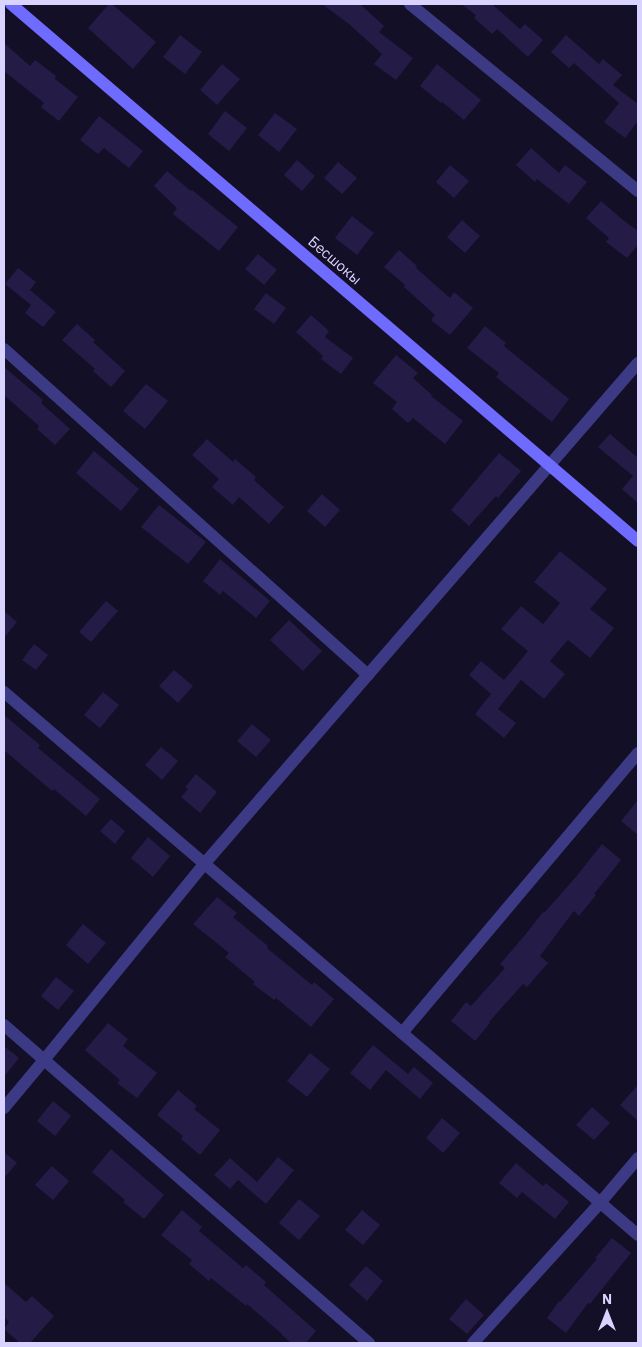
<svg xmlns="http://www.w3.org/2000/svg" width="642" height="1347" viewBox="0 0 642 1347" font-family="'IBM Plex Sans',sans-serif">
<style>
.building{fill:#241b47}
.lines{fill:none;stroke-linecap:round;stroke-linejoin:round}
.street{stroke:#3d3a85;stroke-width:12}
.secondary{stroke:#6f6bff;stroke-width:12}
.labels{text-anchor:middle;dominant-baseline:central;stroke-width:4.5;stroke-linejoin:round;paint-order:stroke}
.street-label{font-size:15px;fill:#d9d4ff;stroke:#130f26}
</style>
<rect width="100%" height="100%" fill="#130f26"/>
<g class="building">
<polygon points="109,4 112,4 156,42 133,69 88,28"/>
<polygon points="322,4 360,4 384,26 379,32 413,58 396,80 374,64 382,54 349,24"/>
<polygon points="461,4 492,4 520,29 525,24 543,40 528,57 497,29 492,34 474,18 476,15"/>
<polygon points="180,35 202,52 185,74 163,57"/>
<polygon points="566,35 599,64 603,59 622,75 613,85 638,104 638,121 625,138 604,122 619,103 574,63 569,68 551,52"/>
<polygon points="4,43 30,66 35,60 56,76 55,79 78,97 59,121 41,107 44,103 4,71"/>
<polygon points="222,64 240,79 217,105 200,90"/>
<polygon points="437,64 481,100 464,120 442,102 441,103 420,86"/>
<polygon points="225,111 247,128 229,151 208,134"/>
<polygon points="275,113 297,129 279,152 258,135"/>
<polygon points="99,116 143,151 129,168 104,148 98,154 80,140"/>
<polygon points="531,148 559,173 565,165 587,182 569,204 537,179 535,182 516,165"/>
<polygon points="297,160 315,176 302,191 284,175"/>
<polygon points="338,162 357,178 342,194 324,178"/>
<polygon points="450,165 469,181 454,198 436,182"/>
<polygon points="167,171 191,191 192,190 238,227 219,251 173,214 177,208 154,186"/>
<polygon points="601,201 623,220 638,231 638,245 627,258 606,242 609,238 586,218"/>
<polygon points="352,216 374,233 357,255 335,238"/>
<polygon points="462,220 480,236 465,253 447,237"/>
<polygon points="399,250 417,266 416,268 450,298 454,292 473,308 450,335 431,320 435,315 404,287 405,285 384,267"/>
<polygon points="258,254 277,270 264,285 245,269"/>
<polygon points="18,268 36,282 30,290 56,312 43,327 25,313 31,305 5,284"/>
<polygon points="266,293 286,308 274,324 254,309"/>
<polygon points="311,315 329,331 325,337 353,358 341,374 321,359 323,356 296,332"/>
<polygon points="77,324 95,340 93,342 125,371 111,387 93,371 95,369 62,340"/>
<polygon points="485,326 506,343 504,346 569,399 552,422 496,377 499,373 467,348"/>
<polygon points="396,355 418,373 413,378 432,395 431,396 463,421 445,444 413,418 408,423 392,409 397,402 373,383"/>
<polygon points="4,367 43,400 41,403 70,429 55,445 37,429 39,426 4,395"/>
<polygon points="146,384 168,401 145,429 123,411"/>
<polygon points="610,434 638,458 638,503 622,489 633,476 598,447"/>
<polygon points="207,439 233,462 235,459 256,477 254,480 284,507 269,524 239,497 233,505 212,487 219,479 192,455"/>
<polygon points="94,451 139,489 121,511 76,473"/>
<polygon points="499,453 521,471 498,498 496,496 469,526 451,510"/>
<polygon points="322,494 340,510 325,527 307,511"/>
<polygon points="159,505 206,542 188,564 141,527"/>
<polygon points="560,551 607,589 590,609 614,628 590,658 568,640 550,661 565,674 544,699 521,680 498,709 516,723 504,738 475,714 491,694 469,675 481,661 504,680 528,651 501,629 521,606 543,624 560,603 534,582"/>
<polygon points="220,559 270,601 256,618 223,591 220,595 203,581"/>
<polygon points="106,601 118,611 91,642 79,632"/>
<polygon points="4,611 17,622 4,638"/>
<polygon points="289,620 322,651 303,671 270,640"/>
<polygon points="34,644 48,655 36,670 22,660"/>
<polygon points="174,670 193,686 178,703 159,686"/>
<polygon points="103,692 119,705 100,728 84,715"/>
<polygon points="4,715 40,745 38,748 100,799 86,816 54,789 52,791 4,750"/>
<polygon points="252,724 271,740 256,757 237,741"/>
<polygon points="161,747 178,761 162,780 145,765"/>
<polygon points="196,774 217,792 200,813 181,797 188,789 185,787"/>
<polygon points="638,800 638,835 621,821"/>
<polygon points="111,819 125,831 115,844 100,831"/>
<polygon points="148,837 170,856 153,877 131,858"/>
<polygon points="602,844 621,860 594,894 596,895 579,916 574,911 540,956 548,963 527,987 523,984 489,1022 490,1023 475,1041 451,1021 466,1002 471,1006 505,968 500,964 525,935 543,912 544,913 575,878"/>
<polygon points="217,897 237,913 233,917 268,946 267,948 312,985 314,982 334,999 311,1027 276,998 274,1000 253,984 255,982 225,957 229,953 193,924"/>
<polygon points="83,924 106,943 88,964 66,945"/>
<polygon points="56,977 74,991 58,1010 41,996"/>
<polygon points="108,1023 128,1039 123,1046 157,1073 137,1098 117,1083 120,1080 85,1050"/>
<polygon points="373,1045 408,1074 414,1067 433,1083 420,1099 386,1070 370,1090 350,1073"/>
<polygon points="4,1046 19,1058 4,1077"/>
<polygon points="310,1053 330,1069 307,1097 287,1081"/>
<polygon points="638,1085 638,1121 620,1105"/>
<polygon points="178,1090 197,1106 194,1109 220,1130 200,1155 181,1139 183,1136 157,1115"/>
<polygon points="53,1101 71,1116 55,1136 37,1121"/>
<polygon points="592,1107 610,1123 594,1140 576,1125"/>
<polygon points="442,1118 460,1133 443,1153 426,1138"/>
<polygon points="111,1149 164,1195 144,1219 123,1202 125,1200 92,1172"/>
<polygon points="4,1152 17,1163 4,1178"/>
<polygon points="278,1157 294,1170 266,1204 238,1180 230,1189 214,1175 230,1158 257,1182"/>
<polygon points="516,1163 543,1186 546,1183 569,1202 555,1219 522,1192 517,1198 499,1183"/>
<polygon points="52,1166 69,1181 53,1200 35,1185"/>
<polygon points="299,1199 320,1216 299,1240 279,1223"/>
<polygon points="182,1210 202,1227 199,1231 243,1268 246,1265 266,1282 264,1285 316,1331 306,1343 291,1343 282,1335 282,1334 247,1304 246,1306 211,1278 209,1281 189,1264 192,1260 161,1235"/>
<polygon points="362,1210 380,1225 363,1245 345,1230"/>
<polygon points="612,1238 631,1253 590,1304 588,1303 566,1333 547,1318 559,1301 560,1302 597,1259 595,1258"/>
<polygon points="366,1266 383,1281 367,1301 349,1285"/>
<polygon points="4,1283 26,1302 32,1296 54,1316 30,1343 20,1343 4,1329 9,1322 4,1317"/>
<polygon points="466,1299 484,1315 467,1334 449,1319"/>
</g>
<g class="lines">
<g class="street">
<polyline points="410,4 638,191"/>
<polyline points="4,349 368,675"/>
<polyline points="4,692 638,1235"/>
<polyline points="4,1025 369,1343"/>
<polyline points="402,1033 638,753"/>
<polyline points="4,1108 44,1060 205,863 638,363"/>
<polyline points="473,1343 600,1203 638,1158"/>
</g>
<polyline class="secondary" points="11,4 638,541"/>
</g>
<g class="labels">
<g class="street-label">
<text transform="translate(335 260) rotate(41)">Бесшокы</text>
</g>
</g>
<rect width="642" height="1347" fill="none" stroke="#d9d4ff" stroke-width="10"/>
<g transform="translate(607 1312)" stroke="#130f26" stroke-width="4" paint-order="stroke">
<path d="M0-4L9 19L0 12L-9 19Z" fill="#d9d4ff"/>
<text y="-8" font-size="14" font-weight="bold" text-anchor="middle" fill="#d9d4ff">N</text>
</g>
</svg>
